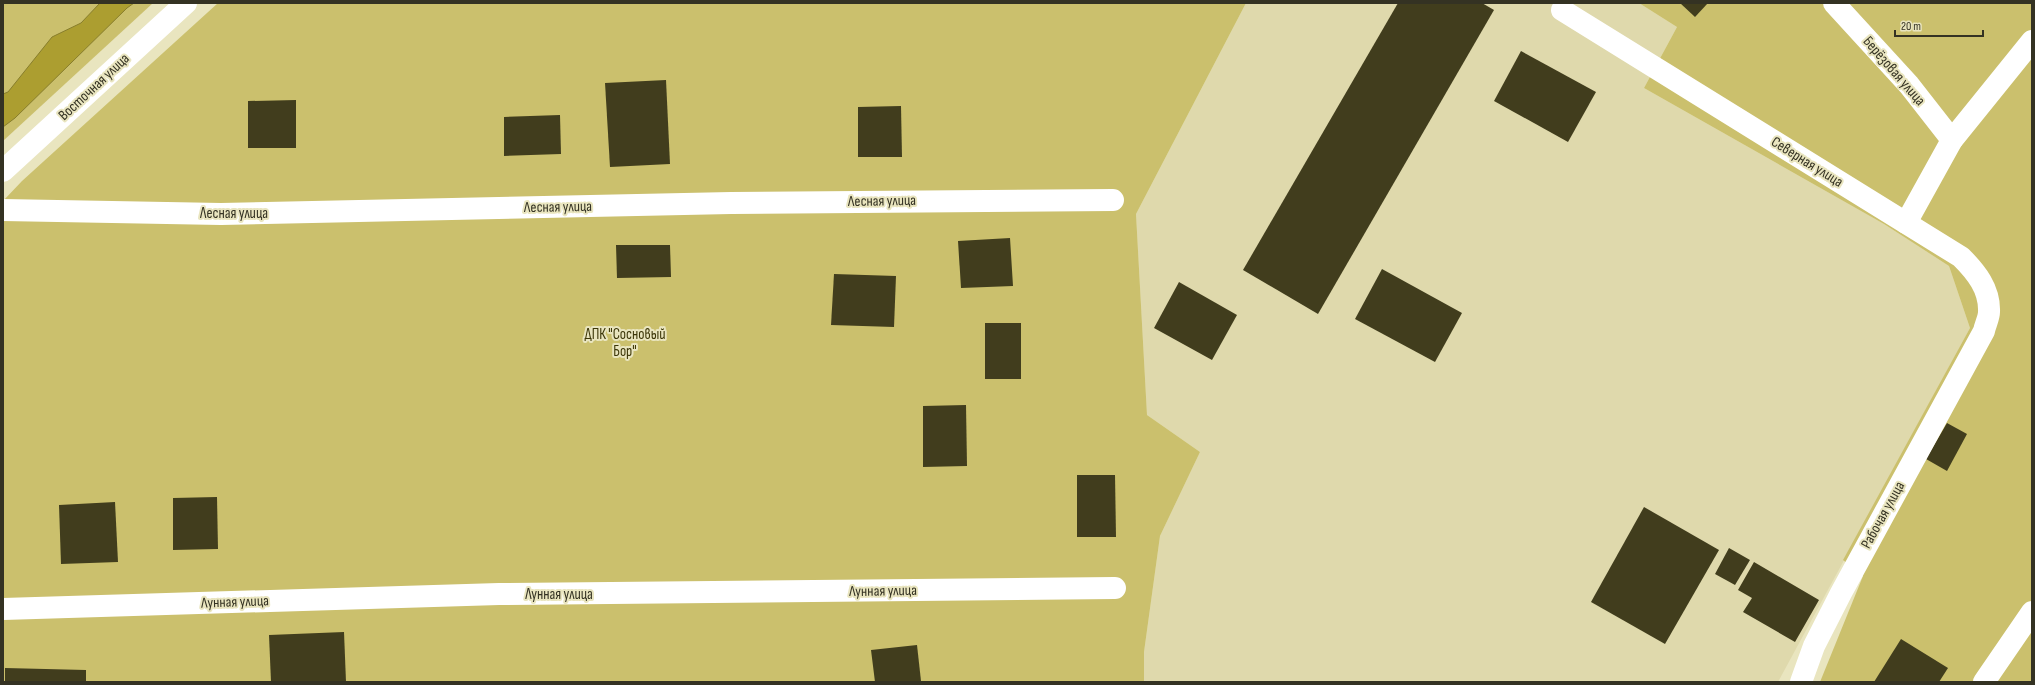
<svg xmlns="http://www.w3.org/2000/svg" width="2035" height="685" viewBox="0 0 2035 685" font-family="'Sofia Sans Condensed',sans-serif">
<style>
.built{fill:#dfd9ac}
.green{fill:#cbc06d}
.water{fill:#ac9e30;stroke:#887e2c}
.building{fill:#413d1d}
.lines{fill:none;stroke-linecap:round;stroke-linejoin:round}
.minor{stroke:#fff;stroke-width:22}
.labels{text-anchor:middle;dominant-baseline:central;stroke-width:4;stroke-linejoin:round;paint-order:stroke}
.street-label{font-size:15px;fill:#343223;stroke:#e9e5bf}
.park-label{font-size:15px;fill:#3c3608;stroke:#e9e5bf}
</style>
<rect width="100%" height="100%" fill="#e9e5bf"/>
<polygon class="built" points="1246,3 1639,3 1677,27 1644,88 1884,224 1949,266 1970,328 1778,682 1144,682 1144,652 1160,536 1200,452 1147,415 1136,214"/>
<g class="green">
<polygon points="3,3 153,3 3,141"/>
<polygon points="218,3 1246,3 1136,214 1147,415 1200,452 1160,536 1144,652 1144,682 3,682 3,201 22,181"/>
<polygon points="1639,3 2032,3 2032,682 1820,682 1863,576 1843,560 1970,328 1949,266 1884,224 1644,88 1677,27"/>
</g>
<polygon class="water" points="100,3 134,3 127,8 15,118 3,127 3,94 8,92 52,37 81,23"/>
<g class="building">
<polygon points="1398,3 1482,3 1494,10 1318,314 1243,270"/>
<polygon points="1680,3 1708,3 1695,17"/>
<polygon points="1521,51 1596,92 1568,142 1494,101"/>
<polygon points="666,80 670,164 610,167 605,83"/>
<polygon points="296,100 296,148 248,148 248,101"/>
<polygon points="901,106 902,157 858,157 858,107"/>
<polygon points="560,115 561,154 504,156 504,117"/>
<polygon points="1010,238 1013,286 961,288 958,241"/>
<polygon points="616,245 670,245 671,277 617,278"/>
<polygon points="1382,269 1462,313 1435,362 1355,319"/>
<polygon points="834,274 896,276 894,327 831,325"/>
<polygon points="1179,282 1237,315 1212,360 1154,328"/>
<rect x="985" y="323" width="36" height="56"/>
<polygon points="966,405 967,466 923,467 923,406"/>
<polygon points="1947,423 1967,434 1947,471 1926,459"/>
<polygon points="1077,475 1115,475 1116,537 1077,537"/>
<polygon points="217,497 218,549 173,550 173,498"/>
<polygon points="115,502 118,562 61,564 59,505"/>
<polygon points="1644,507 1719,550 1665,644 1591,602"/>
<polygon points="1729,548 1750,560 1735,585 1715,574"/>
<polygon points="1754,562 1819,600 1795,642 1743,612 1752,598 1738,590"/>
<polygon points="344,632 346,682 271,682 269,635"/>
<polygon points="1901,639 1948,668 1939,682 1874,682"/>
<polygon points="917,645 921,681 875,682 871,650"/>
<polygon points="5,668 86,670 86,682 5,682"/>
</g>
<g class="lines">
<g class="minor">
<polyline points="1834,3 1909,85 1952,140"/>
<path d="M1562,10l399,247c15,15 29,32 28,55 0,6 -4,13 -5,19l-143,262 -27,53 -13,36"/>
<polyline points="3,171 186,3"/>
<polyline points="3,210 221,214 731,203 1113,200"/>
<polyline points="1906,223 1952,140 2032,41"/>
<polyline points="3,609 499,594 1115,588"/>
<polyline points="1984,682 2032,612"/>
</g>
</g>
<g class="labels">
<g class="street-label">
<text transform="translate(1894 71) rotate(49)">Берёзовая улица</text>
<text transform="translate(94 87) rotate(-43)">Восточная улица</text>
<text transform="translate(1807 162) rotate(32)">Северная улица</text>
<text transform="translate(882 201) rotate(-1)">Лесная улица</text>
<text transform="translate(558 207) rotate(-1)">Лесная улица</text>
<text x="234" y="213">Лесная улица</text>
<text transform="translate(1883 515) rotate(-61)">Рабочая улица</text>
<text transform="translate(883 591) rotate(-1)">Лунная улица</text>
<text x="559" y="594">Лунная улица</text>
<text transform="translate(235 602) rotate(-2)">Лунная улица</text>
</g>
<g class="park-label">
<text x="625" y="334">ДПК "Сосновый<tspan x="625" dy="17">Бор"</tspan></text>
</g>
</g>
<rect width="2035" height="685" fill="none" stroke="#343223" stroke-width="8"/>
<path d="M1895 30v6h88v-6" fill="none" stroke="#343223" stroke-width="2"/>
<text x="1901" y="30" font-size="12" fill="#343223" stroke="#e9e5bf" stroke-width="3" paint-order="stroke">20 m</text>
</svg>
